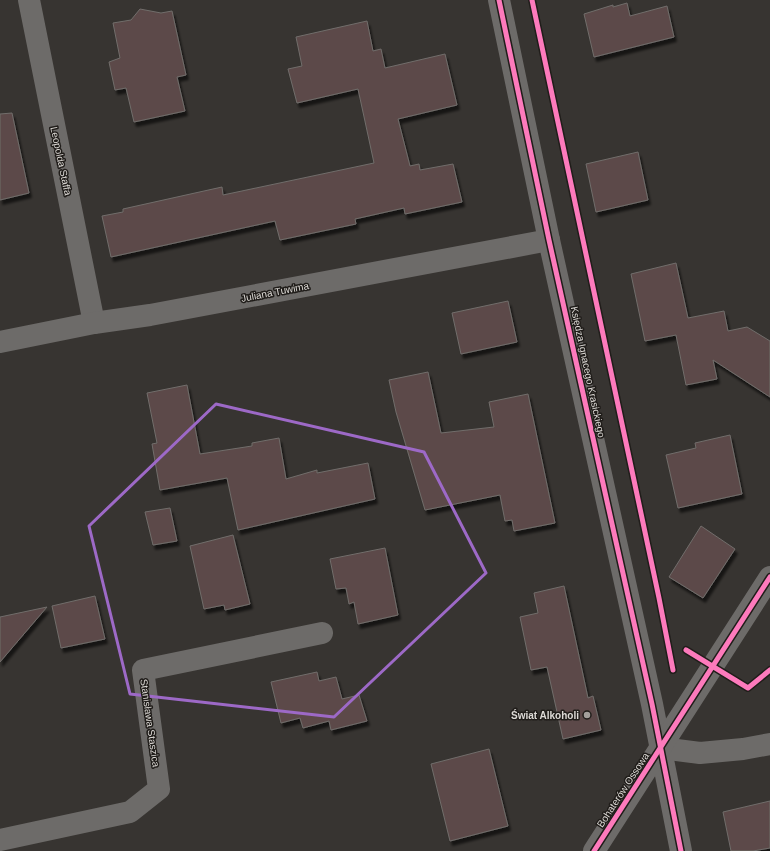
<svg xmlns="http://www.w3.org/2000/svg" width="770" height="851" viewBox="0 0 770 851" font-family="Helvetica,sans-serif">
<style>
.building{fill:#5b4a48;stroke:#716d6b;filter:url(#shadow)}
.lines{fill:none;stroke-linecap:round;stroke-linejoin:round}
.minor{stroke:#6d6b69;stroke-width:22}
.cycleway-casing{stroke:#201d1a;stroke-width:8}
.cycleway{stroke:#fd7abc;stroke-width:5}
.marked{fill:none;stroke:#9d69c7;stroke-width:3;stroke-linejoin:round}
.poi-dot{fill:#a3a09c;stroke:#201d1a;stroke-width:1.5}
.labels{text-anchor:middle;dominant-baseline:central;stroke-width:3;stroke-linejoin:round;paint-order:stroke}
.street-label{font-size:10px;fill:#dddad6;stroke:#201d1a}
.poi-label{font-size:10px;font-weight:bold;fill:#dddad6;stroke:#201d1a;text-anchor:end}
</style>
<defs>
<filter id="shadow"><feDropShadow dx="2.5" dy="4.5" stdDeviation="1" flood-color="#0009"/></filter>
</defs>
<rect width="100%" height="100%" fill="#373431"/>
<g class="building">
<polygon points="627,3 630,16 667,6 674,37 594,57 584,14 613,5 613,7"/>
<polygon points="140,9 161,13 172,11 186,75 177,77 185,111 134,122 126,88 115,90 109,62 120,58 113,23 131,20"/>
<polygon points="367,21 373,51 381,49 385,68 445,54 457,105 398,119 410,166 419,164 420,170 453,164 462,202 405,214 404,208 355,219 356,224 280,240 275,221 111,257 102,216 123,212 123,209 222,187 223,195 374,163 358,89 297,103 288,69 302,66 296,37"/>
<polygon points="12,113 29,193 0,200 0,114"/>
<polygon points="638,152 648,200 596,212 586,164"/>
<polygon points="676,263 688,318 724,311 728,331 747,327 770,341 770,397 713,360 717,379 686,385 676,335 645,341 631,274"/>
<polygon points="508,301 517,342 461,354 452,313"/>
<polygon points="428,372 441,433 494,427 489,402 528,394 555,523 514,531 512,520 505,521 500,495 425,510 396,412 389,380"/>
<polygon points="187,385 200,454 252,446 252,443 279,438 286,479 317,470 317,473 368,463 375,499 238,530 227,478 160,490 152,444 157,443 147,393"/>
<polygon points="730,435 742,494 678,508 666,455 696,448 695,443"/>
<polygon points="170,508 177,541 153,545 145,512"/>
<polygon points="701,526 735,549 703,598 669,577"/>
<polygon points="233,535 250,604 225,610 224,605 204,609 190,546"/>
<polygon points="385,548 398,615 358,624 354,602 349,604 346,588 336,589 330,559"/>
<polygon points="564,586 588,698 593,696 601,730 563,739 547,667 531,670 520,617 538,613 534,593"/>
<polygon points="95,596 105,639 61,648 52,606"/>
<polygon points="47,607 0,662 0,617"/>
<polygon points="317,672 319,681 336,677 342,699 359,695 367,721 331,730 329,721 303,728 300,718 281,723 271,682"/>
<polygon points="489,749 508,826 450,841 431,764"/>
<polygon points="770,801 770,848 753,851 731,851 723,812"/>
</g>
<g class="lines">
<g class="minor">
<polyline points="29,0 94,323"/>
<polyline points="499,0 549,240 652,704 681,851"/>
<polyline points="0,342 94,323 150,315 549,240"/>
<polyline points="661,748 700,753 743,749 770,744"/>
<polyline points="0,840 130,812 159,789 143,670 322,633"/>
<polyline points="594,851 770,577"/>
</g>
<g class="cycleway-casing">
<g id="cycleway">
<polyline points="499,0 549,240 652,704 681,851"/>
<polyline points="532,0 659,598 673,670"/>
<polyline points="686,650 748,688 770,670"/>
<polyline points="594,851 770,577"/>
</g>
</g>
<use href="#cycleway" class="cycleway"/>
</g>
<path class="marked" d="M216,404l208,48 62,121 -152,144 -204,-23 -41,-168z"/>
<circle class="poi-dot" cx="587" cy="715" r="4"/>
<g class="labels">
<g class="street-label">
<text transform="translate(61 161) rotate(78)">Leopolda Staffa</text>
<text transform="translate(275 292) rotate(-11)">Juliana Tuwima</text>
<text transform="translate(588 372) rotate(78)">Księdza Ignacego Krasickiego</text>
<text transform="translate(150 723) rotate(82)">Stanisława Staszica</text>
<text transform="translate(623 790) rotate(-57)">Bohaterów Ossowa</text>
</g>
<g class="poi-label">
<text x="579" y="715">Świat Alkoholi</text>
</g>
</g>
</svg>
